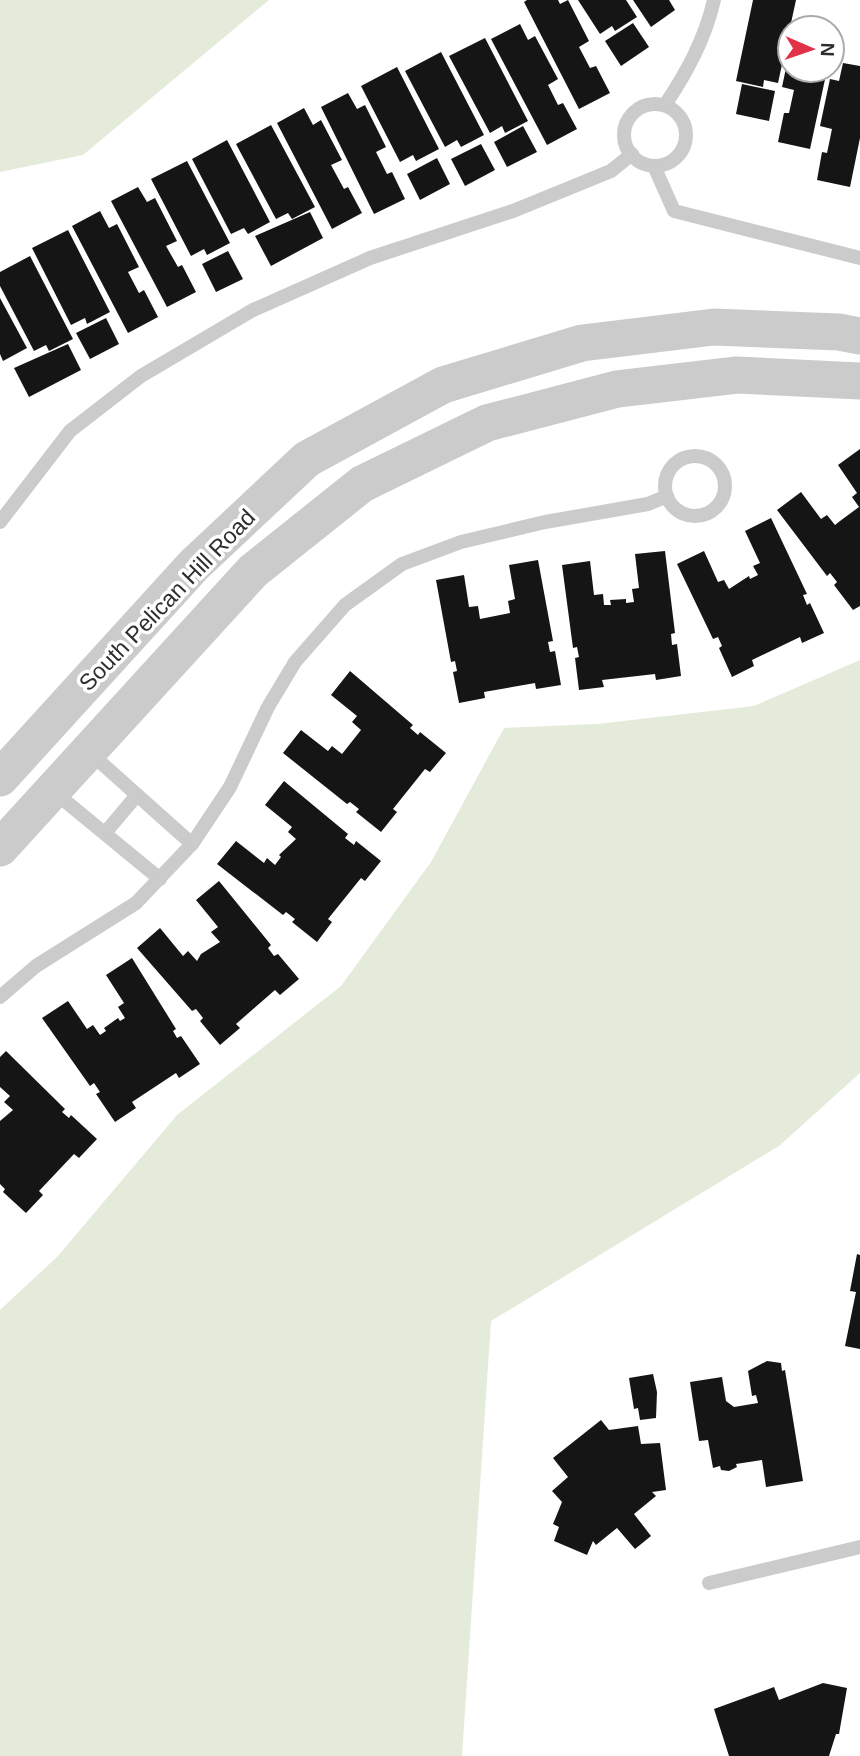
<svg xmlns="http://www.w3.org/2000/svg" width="860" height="1756" viewBox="0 0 860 1756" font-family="Helvetica,sans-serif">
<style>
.green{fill:#e5ebdb}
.building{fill:#151515}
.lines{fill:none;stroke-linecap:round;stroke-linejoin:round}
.service{stroke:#cbcbcb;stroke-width:14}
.tertiary{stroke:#cbcbcb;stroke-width:37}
.labels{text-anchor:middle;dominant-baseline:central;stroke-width:7;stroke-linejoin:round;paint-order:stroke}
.street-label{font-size:23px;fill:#2e2e2e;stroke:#fff}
</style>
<rect width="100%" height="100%" fill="#fff"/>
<g class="green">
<polygon points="0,0 269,0 83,155 0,172"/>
<polygon points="860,660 860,1073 779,1146 491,1321 462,1756 0,1756 0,1310 58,1256 177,1115 341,986 431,862 504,728 597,724 754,706"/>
</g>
<g class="building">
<polygon points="527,0 558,0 560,4 568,0 589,41 579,47 590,68 596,66 610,93 579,109 524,2"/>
<polygon points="578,0 626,0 637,17 615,31 612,26 600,34"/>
<polygon points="633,0 669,0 675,10 651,27"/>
<polygon points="753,0 796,0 778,83 764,80 763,87 736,81"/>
<polygon points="633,23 649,47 621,66 605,41"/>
<polygon points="520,24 528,40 535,36 558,79 548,85 558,105 563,103 577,129 547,145 491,39"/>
<polygon points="485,38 528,121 505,133 502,126 490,133 449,56"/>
<polygon points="441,52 484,135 461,147 457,140 445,147 405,71"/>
<polygon points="789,54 790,70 827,70 810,149 778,142 784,113 789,113 794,90 782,87"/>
<polygon points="843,63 860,66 860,138 850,187 817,180 822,152 827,153 832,129 820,126 830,79 839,81"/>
<polygon points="397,67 439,149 416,161 413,155 400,162 361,86"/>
<polygon points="742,84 775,91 769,121 736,114"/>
<polygon points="348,93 357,109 365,105 386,147 376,152 387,174 392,172 405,199 374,214 321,107"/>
<polygon points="304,108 313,125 321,120 342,160 331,165 344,189 348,187 362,213 332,229 277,123"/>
<polygon points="271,125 315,207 292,219 288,213 276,219 236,144"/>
<polygon points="523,126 537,152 507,167 494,142"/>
<polygon points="227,140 270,222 248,234 244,228 231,234 192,159"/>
<polygon points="481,144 495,170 465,186 451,159"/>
<polygon points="437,158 450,184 420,200 407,174"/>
<polygon points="187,161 230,243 207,255 204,249 191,256 151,179"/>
<polygon points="138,187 147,202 155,198 177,241 166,246 178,267 182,265 196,292 167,307 111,201"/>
<polygon points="100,211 109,228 117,224 139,267 128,272 139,293 144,290 158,317 128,333 72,226"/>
<polygon points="310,212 323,238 271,266 255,236"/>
<polygon points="68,230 110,312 87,324 85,318 71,325 32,248"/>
<polygon points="228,251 243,279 216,292 202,264"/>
<polygon points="30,256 73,339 49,351 46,345 34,351 0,286 0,272"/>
<polygon points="0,298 27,348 3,361 0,354"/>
<polygon points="106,318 119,344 90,359 76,333"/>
<polygon points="68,344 81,370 29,397 14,368"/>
<polygon points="860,449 860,606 853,610 834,585 837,582 830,573 827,576 777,510 801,492 821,519 827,515 835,525 840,521 859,507 852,497 857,493 838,465"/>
<polygon points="771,518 807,594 803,595 807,605 810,603 824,633 802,643 800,637 752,660 754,666 732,677 719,648 722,646 718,637 713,639 677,564 704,551 718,582 724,580 729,589 749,576 750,579 758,575 753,566 760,563 745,531"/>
<polygon points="665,551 675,633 671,634 672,645 677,644 681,676 656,680 655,674 602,680 604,687 579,690 575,658 579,657 577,647 573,648 562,565 590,561 594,595 603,594 604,605 611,605 610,600 626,599 626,603 634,602 632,589 639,588 635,554"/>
<polygon points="538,560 553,641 548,642 550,652 555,651 561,685 536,689 535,683 484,692 485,698 459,703 453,672 457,671 455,661 451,662 436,580 464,575 469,607 478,606 480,619 510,613 508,601 515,599 509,565"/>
<polygon points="350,671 413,725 410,728 418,735 420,732 446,753 430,772 425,769 393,809 397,812 381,832 356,812 359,809 350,802 347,804 283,753 301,730 328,751 332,746 342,754 361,730 352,722 357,716 331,695"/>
<polygon points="284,781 348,834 345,838 354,845 356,841 381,861 365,881 361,878 328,919 332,922 317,942 292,922 295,919 286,912 283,915 217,864 236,841 264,863 267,858 275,865 281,857 279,855 296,839 288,832 292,827 265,805"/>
<polygon points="219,881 271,945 268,948 274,956 278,954 299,979 280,995 275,990 236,1024 240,1028 220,1045 200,1021 203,1018 196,1009 192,1011 137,948 160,928 183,956 188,951 197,961 201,954 220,942 211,932 218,927 196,900"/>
<polygon points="132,958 176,1029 173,1031 177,1038 181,1036 200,1064 179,1078 176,1073 132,1102 136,1108 115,1122 96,1094 100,1092 94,1083 90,1086 42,1018 68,1001 87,1029 93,1025 100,1035 106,1031 104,1028 118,1018 120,1021 125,1018 118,1007 124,1003 106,975"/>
<polygon points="6,1051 65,1109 62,1112 69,1118 71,1115 97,1139 79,1158 74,1154 39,1191 43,1195 26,1213 3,1192 5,1189 0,1184 0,1121 13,1110 4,1102 10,1096 0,1087 0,1057"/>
<polygon points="857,1254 860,1255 860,1349 845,1346 856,1292 850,1291"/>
<polygon points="767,1361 781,1363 782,1371 785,1370 803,1481 766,1487 762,1460 736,1464 737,1467 729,1471 721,1470 720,1466 713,1468 708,1440 699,1441 690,1382 722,1377 726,1401 734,1407 758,1403 756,1395 752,1396 748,1371"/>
<polygon points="653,1374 657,1392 656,1418 640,1420 638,1408 634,1409 629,1378"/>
<polygon points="601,1420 609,1430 638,1426 641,1444 660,1443 666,1490 652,1492 656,1496 634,1514 651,1536 635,1549 617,1528 596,1545 593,1541 587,1555 554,1541 559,1527 553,1524 562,1502 552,1491 568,1477 553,1458"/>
<polygon points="823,1683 847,1688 839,1734 836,1734 829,1756 729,1756 714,1709 774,1687 779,1700"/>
</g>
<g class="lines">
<g class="service">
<circle cx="655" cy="135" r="31"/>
<path d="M665,105c22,-33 40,-66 49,-105"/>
<polyline points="654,166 674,211 860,258"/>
<circle cx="695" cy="486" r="30"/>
<polyline points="0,522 70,431 141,376 253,310 370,258 513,211 611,171 632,154"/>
<polyline points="89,752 192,844"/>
<polyline points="53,791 160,879"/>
<polyline points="105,833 137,795"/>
<polyline points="0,997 36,966 136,903 192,844 230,787 268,707 295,662 345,605 402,564 461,542 545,522 648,504 667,496"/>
<polyline points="709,1583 860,1547"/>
</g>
<g class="tertiary">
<polyline points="0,778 194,565 307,459 443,385 582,343 714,327 839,332 860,336"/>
<polyline points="0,848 253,571 362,484 487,423 617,389 737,375 860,381"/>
</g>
</g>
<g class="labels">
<g class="street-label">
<text transform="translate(167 600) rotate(-46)">South Pelican Hill Road</text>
</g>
</g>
<g transform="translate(811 49) rotate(92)"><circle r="33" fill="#ffffff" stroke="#ababab" stroke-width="2"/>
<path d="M0-5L12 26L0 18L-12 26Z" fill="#e23248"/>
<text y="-10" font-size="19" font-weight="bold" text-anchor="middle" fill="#2e2e2e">N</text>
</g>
</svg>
